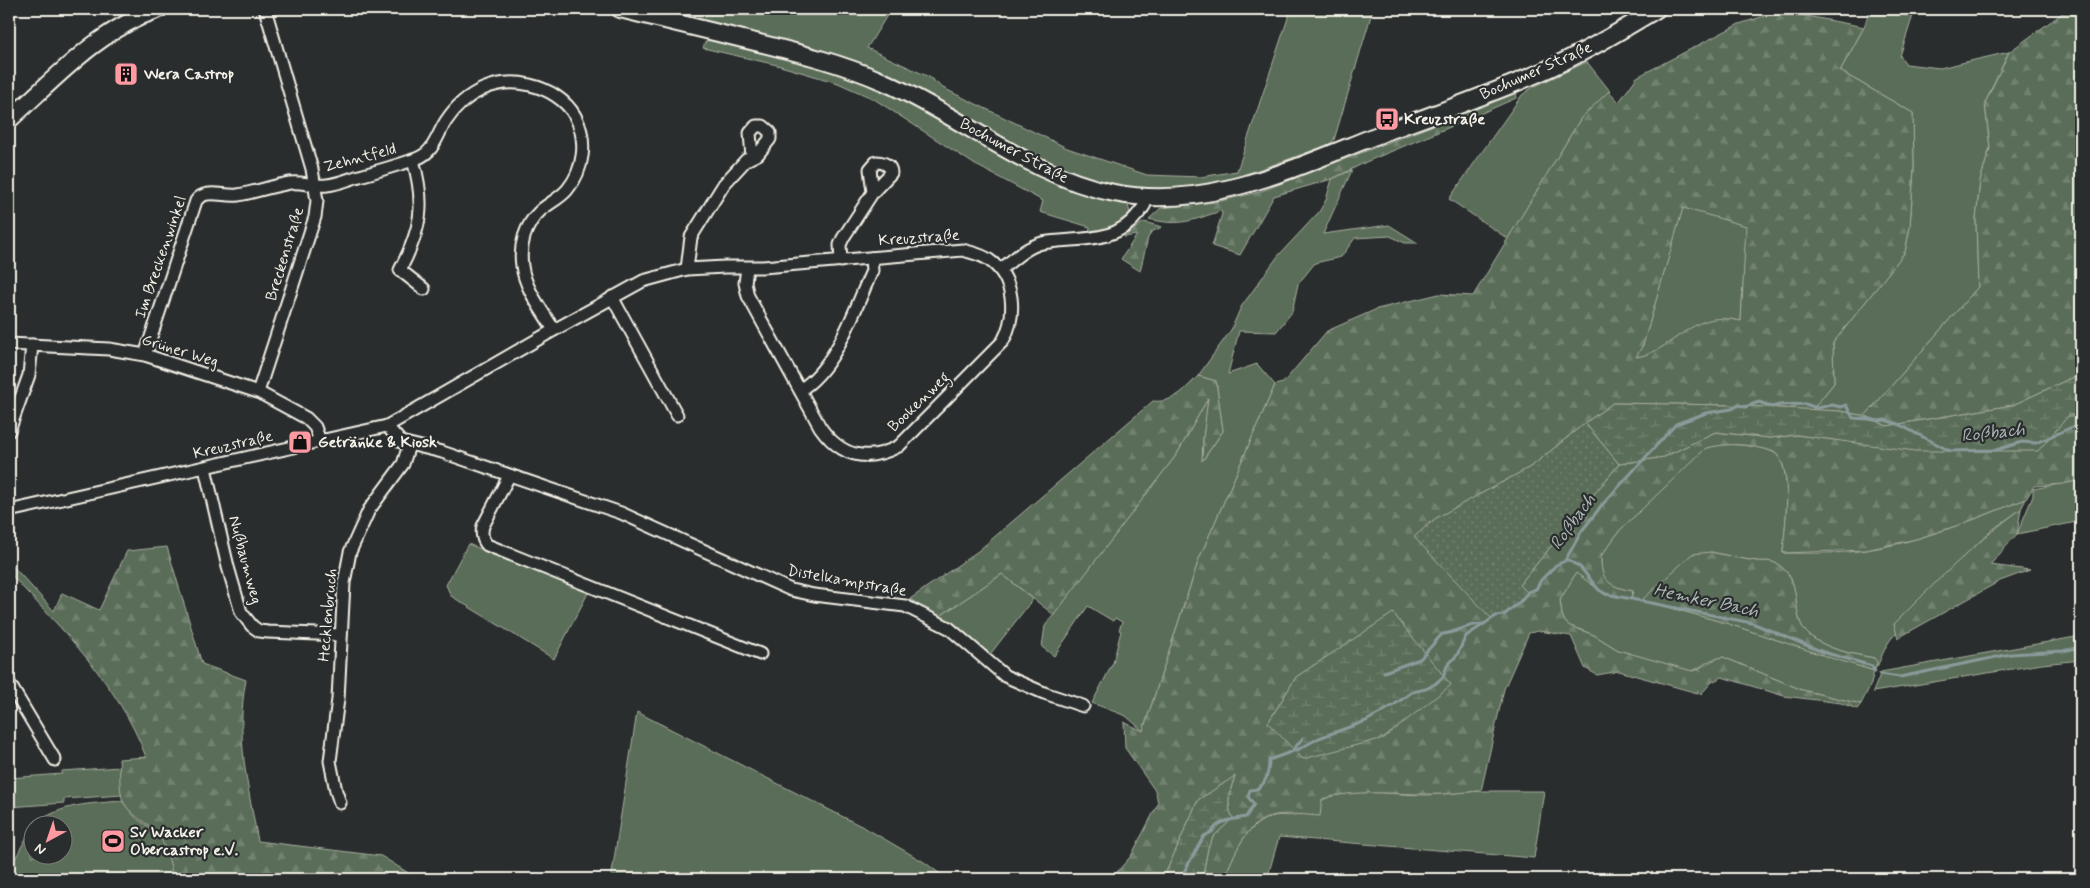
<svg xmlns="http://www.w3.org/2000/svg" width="2090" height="888" viewBox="0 0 2090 888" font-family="Mynerve,sans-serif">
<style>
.grass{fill:#5a6d58;stroke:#a7afa0}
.forest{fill:url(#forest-firs);stroke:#a7afa0;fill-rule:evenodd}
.wetland{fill:url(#wetland-marsh);stroke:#a7afa0}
.park{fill:url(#park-dots);stroke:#a7afa0}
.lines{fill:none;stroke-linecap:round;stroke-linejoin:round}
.stream{stroke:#8b9b9c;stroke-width:3}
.minor-casing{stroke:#f4f1e8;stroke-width:15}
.secondary-casing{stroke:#f4f1e8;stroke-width:20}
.minor{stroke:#2a2d2e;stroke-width:11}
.secondary{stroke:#2a2d2e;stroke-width:16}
.labels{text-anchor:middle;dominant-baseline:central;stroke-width:4.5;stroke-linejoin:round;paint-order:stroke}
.street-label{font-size:16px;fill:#f4f1e8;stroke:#2a2d2e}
.poi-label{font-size:16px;font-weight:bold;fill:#f4f1e8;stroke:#2a2d2e;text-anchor:start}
.water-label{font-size:18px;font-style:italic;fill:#aeb8b5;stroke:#2a2d2e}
</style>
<defs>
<pattern id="forest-firs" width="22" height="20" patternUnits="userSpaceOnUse" patternTransform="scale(1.25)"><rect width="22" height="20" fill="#5a6d58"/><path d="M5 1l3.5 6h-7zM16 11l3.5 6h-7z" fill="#728270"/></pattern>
<pattern id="wetland-marsh" width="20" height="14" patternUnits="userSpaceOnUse" patternTransform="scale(1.25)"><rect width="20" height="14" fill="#5a6d58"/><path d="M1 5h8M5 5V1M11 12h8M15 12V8" fill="none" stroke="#728270"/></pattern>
<pattern id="park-dots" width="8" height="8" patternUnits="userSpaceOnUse" patternTransform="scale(1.25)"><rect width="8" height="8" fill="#5a6d58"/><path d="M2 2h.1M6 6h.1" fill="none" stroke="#728270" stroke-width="1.8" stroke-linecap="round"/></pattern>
</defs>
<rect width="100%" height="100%" fill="#2a2d2e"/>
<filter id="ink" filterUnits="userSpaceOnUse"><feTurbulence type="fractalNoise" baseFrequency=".02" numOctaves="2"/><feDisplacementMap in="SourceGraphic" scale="10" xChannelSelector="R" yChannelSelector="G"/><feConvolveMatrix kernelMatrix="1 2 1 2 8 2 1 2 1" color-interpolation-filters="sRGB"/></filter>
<g filter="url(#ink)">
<g class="grass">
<polygon points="647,9 891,9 867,48 929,77 943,88 1067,148 1147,175 1201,177 1237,171 1291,9 1373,9 1334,140 1328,145 1225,182 1169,190 1143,190 1095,182 1046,164 911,85"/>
<polygon points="1870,9 1915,9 1900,56 1906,64 1940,68 2009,52 1985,103 1990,148 1980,181 1976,220 1978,287 1865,416 1840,411 1812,410 1834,383 1833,343 1905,252 1910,227 1914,168 1913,113 1840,71 1864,27"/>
<polygon points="709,40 782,55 861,79 1127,201 1130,213 1113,226 1089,234 1090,227 1040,212 1043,201 974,164 874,99 838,83 777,65 703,48 705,42"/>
<polygon points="1587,62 1610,91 1581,118 1508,239 1449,199 1522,95 1533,87"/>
<polygon points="1517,93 1516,98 1450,127 1447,120"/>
<polygon points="1352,170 1323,234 1389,225 1418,243 1405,243 1390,236 1355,238 1341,257 1315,263 1298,284 1292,312 1276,332 1239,331 1228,374 1257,364 1275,385 1199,559 1143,731 1126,716 1092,703 1113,663 1121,631 1119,630 1122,622 1115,618 1113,621 1088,606 1054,656 1042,647 1045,626 1177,454 1209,396 1203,438 1203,460 1223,431 1216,381 1198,376 1231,330 1241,307 1278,256 1319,212 1326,200 1332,179"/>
<polygon points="1683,207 1747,226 1741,321 1729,319 1685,332 1650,355 1635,357 1643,345"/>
<path d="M1723,444c17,1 34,1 50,8 22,11 11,79 10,101 27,0 57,1 83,-3 55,-8 108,-31 160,-51l-5,10 -29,21 -98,94 3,9c-10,7 -15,23 -20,34l-3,-9c-21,-4 -47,-8 -65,-23 -22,-19 -2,-56 -34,-72 -6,-3 -13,-1 -19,-2 -15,-2 -30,-6 -45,-9l-68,48 83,23 148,48 -3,13 -10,20 -59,-14 -79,-33c-4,1 -8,2 -12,3 -10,5 -14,12 -26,11l-67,-21 -24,-15 -24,-9 -5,-4 -3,-7 -2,-15 16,-28 29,23 26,3 2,-7c-24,-4 -33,-10 -32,-35l19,-26 70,-68 16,-14z"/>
<polygon points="2081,480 2081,521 2017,534 2033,496 2033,489"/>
<polygon points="468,544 589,591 554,659 451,596 446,585"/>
<polygon points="1002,574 1033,599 988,657 937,618"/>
<polygon points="2081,636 2081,660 2042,664 1873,692 1881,672"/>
<polygon points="637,712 867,829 924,862 947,879 611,879"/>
<polygon points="120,767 122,795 64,799 64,803 9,807 9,778 62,774 62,771"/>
<path d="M1481,791h63l-10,67 -255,-21 -12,42h-43c10,-25 21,-55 50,-63 7,-2 14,1 20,-1 13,-3 26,-16 41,-20 26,-6 64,0 92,0 18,-1 36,-3 54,-4z"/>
<path d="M122,801l14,17 17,12 8,8 8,17 4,24h-160l2,-20 17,-32v29h30v-30l-28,-1c28,-22 55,-21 88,-24z"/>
</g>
<g class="forest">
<polygon points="2068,9 2081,9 2081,376 2069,379 2013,405 1887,426 1865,416 1978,287 1976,220 1980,181 1990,148 1985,103 2009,52"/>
<path d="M1771,14l31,1 62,12 -24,44 73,42 1,55 -4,59 -5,25 -72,91 1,40 -22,27 -85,-5 -114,-2 -28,20 -53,43 -107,59 94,60 100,-121 45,-7 51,-25 55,6 26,-3 40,5 245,-25v65l-18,4 -29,2 -8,13 -67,26 -43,14 -50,11 -83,3c1,-22 12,-88 -9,-101 -4,-2 -10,-3 -15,-4 -17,-5 -35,-4 -53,0l-86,82 -19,26c-1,25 9,31 32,35l-2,7 -25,-4 -30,-21 -16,27 2,15 3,7 5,4 24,9 24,15 74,21c11,-3 19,-12 31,-14l79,33 59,14 -4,5 -16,-6 -57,-7 -62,-19 -10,5 -11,12 -82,-23 -22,4 -12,-7 -14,-32 -32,-5 -10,2 -25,56 -23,102c-18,1 -37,4 -55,3 -34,0 -71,-5 -104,5l-2,17c-14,-1 -30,-3 -44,-1 -30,5 -42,40 -52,64h-22l6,-31 5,-11 20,-19c-8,-14 -3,-28 2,-41l-37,23 -35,79h-52l20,-23 27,-52 -2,-12 -31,-44 -1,-26 19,9 56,-172 76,-174 8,-2 44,-52 50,-22 62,-15 34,2 108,-178 28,-27 10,11 18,-25 102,-53zM1683,208l63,18 -5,95c-10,-2 -22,-4 -32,-1 -27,7 -44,33 -73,37l7,-12zM1393,614l58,71 -183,38 28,-46z"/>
<path d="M1447,120l3,7 -82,34 -36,18 -58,17 -34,59 -28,-9 10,-32 -1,-3c-29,9 -40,16 -72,8l12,-11 55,-6 43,-10z"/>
<polygon points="1144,222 1162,227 1151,232 1148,238 1140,271 1121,259 1137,235 1124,237"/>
<path d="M1198,376l18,5 7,50 -21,30 1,-23 5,-40 -31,56 -123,161 -52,-41 -65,44 -27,-19 68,-48 175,-150c21,2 31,-11 45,-25z"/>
<path d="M2021,509l-4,25 -27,31 40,5 -30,11 -102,57 -4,-14c40,-40 80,-81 127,-115z"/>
<path d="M167,547l35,117 44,16c-11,55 2,107 12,161l123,15 37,23h-245c-4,-22 -7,-39 -25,-54 -9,-7 -20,-13 -25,-24 -4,-9 -3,-32 -4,-42l27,-2c-26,-71 -84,-128 -135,-182l-2,-13 45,49 8,-18 37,17 28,-59z"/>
<path d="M1711,552c15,3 30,7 45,9 6,1 13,-1 19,2 32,16 12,53 34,72 18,15 44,19 65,23l3,4 -2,9 -44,-13 -105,-35 -84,-23 50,-46z"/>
</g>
<g class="wetland">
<polygon points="2081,376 2081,415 2069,415 2038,451 1915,451 1797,435 1770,438 1715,432 1664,457 1619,464 1585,423 1613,403 1727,405 1840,411 1865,416 1887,426 2013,405 2069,379"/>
<polygon points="1393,613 1451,685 1384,738 1303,759 1268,723 1296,677"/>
<path d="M1235,776c-5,14 -10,28 -2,42l-20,19 -5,11 -6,31h-39l35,-79z"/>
</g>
<path class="park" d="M1585,423l34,41 -100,121 8,7c-6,7 -16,19 -24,22 -5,2 -7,1 -12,4l-77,-81 22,-19 96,-52z"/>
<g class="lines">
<g class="stream">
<polyline points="1566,559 1580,567 1599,590 1606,594 1752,623 1823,652 1872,666 1875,672"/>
<path d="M1384,672l36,-13 22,-25c16,-1 23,-10 42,-10"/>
<polyline points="1880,674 1900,677 2011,654 2063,651 2081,647"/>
<polyline points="1293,750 1303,738"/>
<path d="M1180,879l24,-43 8,-4c6,-12 22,-13 34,-15l8,-13 -6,-7 2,-7c16,0 19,-18 19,-30l30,-11 20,-11 47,-17 28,-16 18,-13 14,-3 9,-5 8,-7 4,-11 10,-11 9,-19 30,-20 8,-1 18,-15 6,-8 8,-3 5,-9 15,-15 9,-4 16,-29 21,-27 74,-81 30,-11 26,-4 7,-4 6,2 14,-5 13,5 7,-2 26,-1 12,4 15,-3 9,2 5,-2 7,13 16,1 10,2 6,-1 13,4 52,27 46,-1 26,-8 14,1 45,-20"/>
</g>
<g class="minor-casing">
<g id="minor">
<path d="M413,160c13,45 8,70 -13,110l24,19"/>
<path d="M841,261l-1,-16 3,-7 30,-46 18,-19c0,-8 -8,-11 -15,-11l-6,7 3,23"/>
<polyline points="687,269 691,237 724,184 746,160 758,154 770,139 770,132 763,126 756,126 750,133 752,157"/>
<path d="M1000,270c13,-10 26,-23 42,-27 33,-6 73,2 96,-29 5,-6 8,-9 9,-17"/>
<polyline points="612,297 677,415"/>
<polyline points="9,344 109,349 145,355 258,392 306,418 315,427 320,441"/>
<path d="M145,355l51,-154c8,-13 29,-4 42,-6 18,-3 34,-9 52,-12 11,-2 25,4 37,2 10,-1 20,-5 29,-8 18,-5 36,-10 54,-16 25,-7 24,-21 36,-40 19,-29 51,-44 84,-36 18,4 36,15 45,31 13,24 9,54 -8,74 -8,9 -18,13 -27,21 -15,14 -21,35 -18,55 3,23 20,44 32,64"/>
<path d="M800,390c37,-23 54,-80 72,-119l-1,-13"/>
<polyline points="258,392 315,217 317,201 312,169 265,9"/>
<polyline points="387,426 401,442 442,452 621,513 791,590 814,595 905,606 949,628 1005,676 1044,693 1083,706"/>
<polyline points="9,431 29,375 32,345"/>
<polyline points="205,468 228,567 241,612 252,626 259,631 268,632 341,635"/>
<path d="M509,476l-26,50c-2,8 -1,13 4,19l273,109"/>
<path d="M9,511l378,-85 167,-96 89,-49 44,-12 38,-2h38l200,-17c9,3 18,4 26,10 26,18 28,55 14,81l-104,105c-32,17 -58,11 -79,-19l-72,-131 -3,-13 2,-15"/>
<polyline points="9,683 55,760"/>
<polyline points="340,803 336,791 330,761 338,699 344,583 350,552 369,510 403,464 409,445"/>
</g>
</g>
<g class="secondary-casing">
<g id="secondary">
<path d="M620,9c44,11 87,21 131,32 45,11 90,22 133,41 78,34 145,94 230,111 96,19 188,-29 274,-62 54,-20 110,-39 162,-63 37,-17 72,-38 107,-59"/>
<path d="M9,120c46,-41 90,-91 150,-111"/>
</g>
</g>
<use href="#minor" class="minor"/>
<use href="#secondary" class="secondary"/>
</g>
</g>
<defs>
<g id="building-square" transform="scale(1.25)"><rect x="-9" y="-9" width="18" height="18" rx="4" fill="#ff9aa2" stroke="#2a2d2e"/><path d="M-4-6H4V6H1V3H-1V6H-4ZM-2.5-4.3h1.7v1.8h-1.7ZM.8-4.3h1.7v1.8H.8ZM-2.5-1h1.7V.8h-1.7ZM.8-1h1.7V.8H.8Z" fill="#111"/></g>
<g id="bus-square" transform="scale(1.25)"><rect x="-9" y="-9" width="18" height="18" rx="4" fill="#ff9aa2" stroke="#2a2d2e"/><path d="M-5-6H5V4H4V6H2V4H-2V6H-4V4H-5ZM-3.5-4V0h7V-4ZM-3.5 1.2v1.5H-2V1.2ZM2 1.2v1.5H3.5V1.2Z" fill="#111"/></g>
<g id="shop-square" transform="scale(1.25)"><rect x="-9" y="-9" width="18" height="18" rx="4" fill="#ff9aa2" stroke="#2a2d2e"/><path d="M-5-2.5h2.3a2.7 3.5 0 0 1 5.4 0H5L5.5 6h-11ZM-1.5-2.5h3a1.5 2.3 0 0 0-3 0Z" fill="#111"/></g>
<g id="stadium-square" transform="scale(1.25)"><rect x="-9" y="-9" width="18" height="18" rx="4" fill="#ff9aa2" stroke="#2a2d2e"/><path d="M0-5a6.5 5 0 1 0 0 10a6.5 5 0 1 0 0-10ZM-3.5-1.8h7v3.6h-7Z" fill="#111"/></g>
</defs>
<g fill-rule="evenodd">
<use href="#building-square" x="126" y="74"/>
<use href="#bus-square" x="1387" y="119"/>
<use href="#shop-square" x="300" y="442"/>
<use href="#stadium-square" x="113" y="841"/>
</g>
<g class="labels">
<g class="street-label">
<text transform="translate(1536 71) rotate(-24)">Bochumer Straße</text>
<text transform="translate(1014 151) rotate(28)">Bochumer Straße</text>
<text transform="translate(360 158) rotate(-15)">Zehntfeld</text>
<text transform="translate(919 238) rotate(-4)">Kreuzstraße</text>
<text transform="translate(285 254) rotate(-73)">Breckenstraße</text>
<text transform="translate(161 257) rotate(-71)">Im Breckenwinkel</text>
<text transform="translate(180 351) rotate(17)">Grüner Weg</text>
<text transform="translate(919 402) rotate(-44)">Bookenweg</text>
<text transform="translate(233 445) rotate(-13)">Kreuzstraße</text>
<text transform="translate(245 560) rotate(75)">Nußbaumweg</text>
<text transform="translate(847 581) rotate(10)">Distelkampstraße</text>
<text transform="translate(328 615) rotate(-85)">Hecklenbruch</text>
</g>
<g class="poi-label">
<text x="144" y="74">Wera Castrop</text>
<text x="1404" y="119">Kreuzstraße</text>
<text x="318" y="442">Getränke &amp; Kiosk</text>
<text x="130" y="832">Sv Wacker<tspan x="130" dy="18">Obercastrop e.V.</tspan></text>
</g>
<g class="water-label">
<text transform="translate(1993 433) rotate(-6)">Roßbach</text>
<text transform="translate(1573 522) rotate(-54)">Roßbach</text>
<text transform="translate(1706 601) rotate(12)">Hemker Bach</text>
</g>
</g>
<rect width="2090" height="888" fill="none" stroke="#2a2d2e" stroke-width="30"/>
<rect x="15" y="15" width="2060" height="858" fill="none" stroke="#f4f1e8" stroke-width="2" filter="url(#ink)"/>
<g transform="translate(48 840) rotate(220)"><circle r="24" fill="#2a2d2e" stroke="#7b7b78"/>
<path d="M0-4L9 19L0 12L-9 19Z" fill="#ff9aa2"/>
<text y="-8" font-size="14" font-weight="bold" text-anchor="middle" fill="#f4f1e8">N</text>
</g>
</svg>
